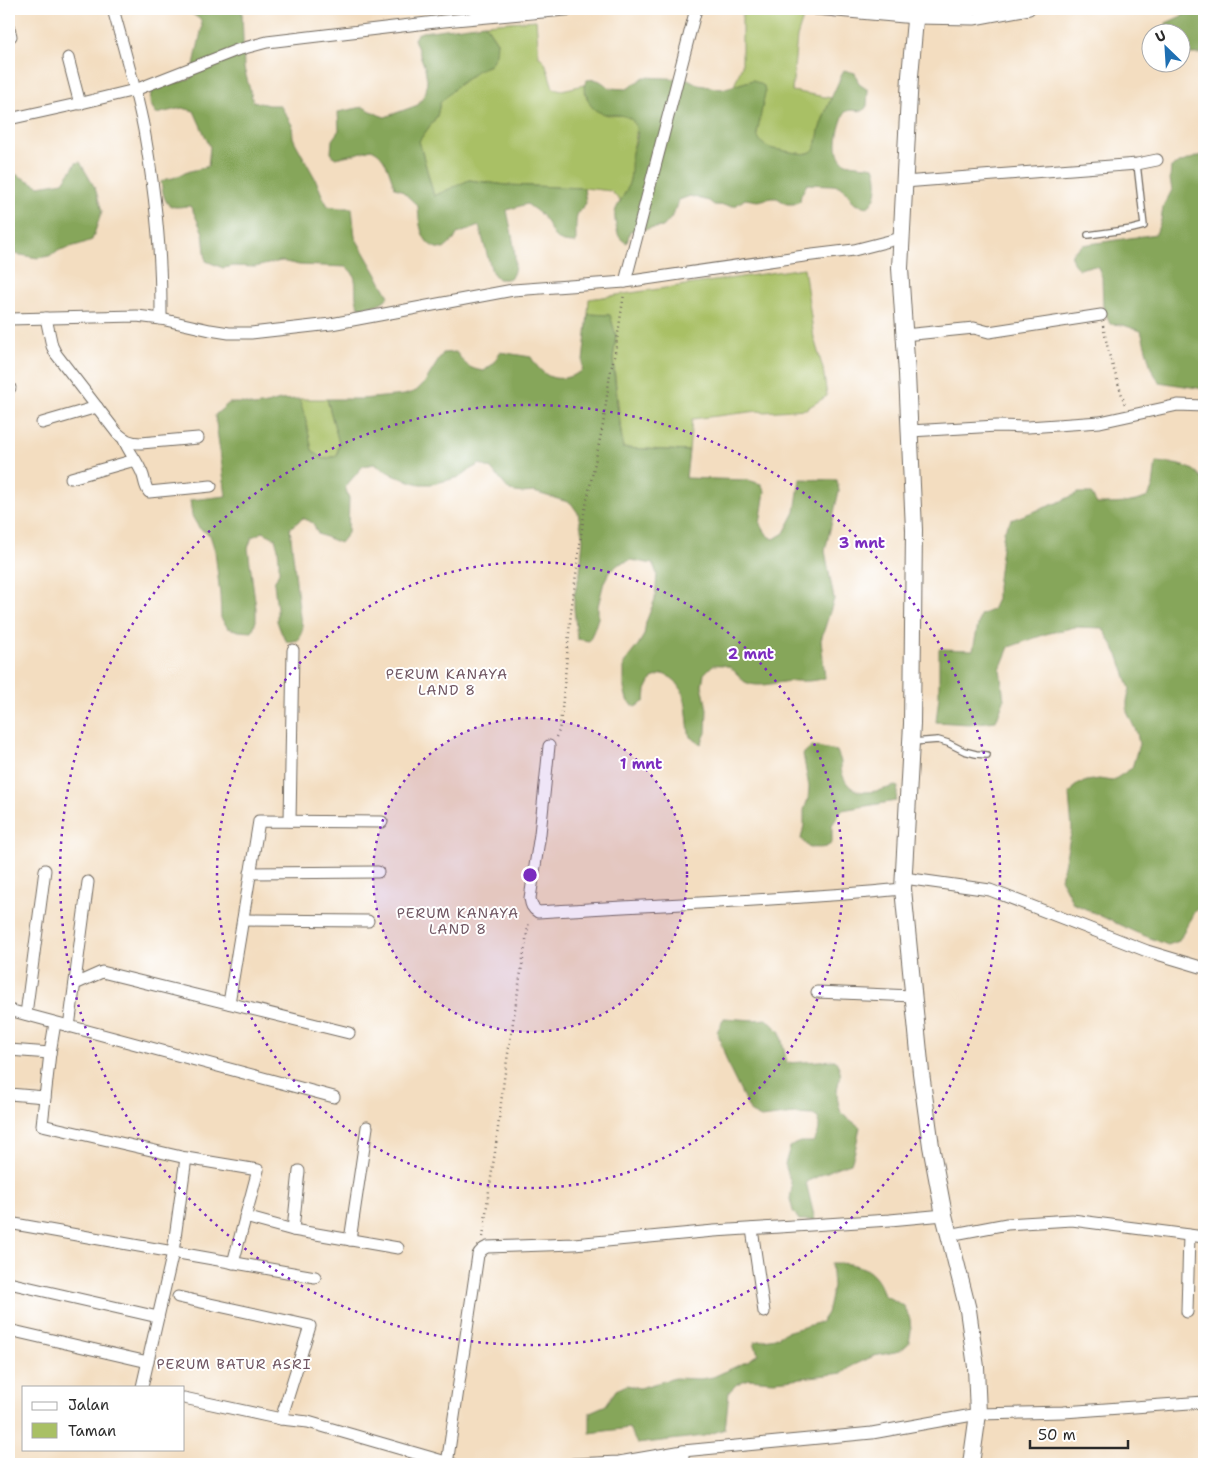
<svg xmlns="http://www.w3.org/2000/svg" width="1213" height="1473" viewBox="0 0 1213 1473" font-family="'Shantell Sans',sans-serif">
<style>
.green{fill:#a9c065;stroke:#6a7648}
.forest{fill:#86a65a;stroke:#586842}
.lines{fill:none;stroke-linecap:round;stroke-linejoin:round}
.service-casing{stroke:#71695f;stroke-width:8}
.minor-casing{stroke:#71695f;stroke-width:13}
.secondary-casing{stroke:#71695f;stroke-width:18}
.path{stroke:#71695f;stroke-width:2.5;stroke-dasharray:1 4;stroke-linecap:butt}
.service{stroke:#fff;stroke-width:5.5}
.minor{stroke:#fff;stroke-width:11}
.secondary{stroke:#fff;stroke-width:16}
.ring{fill:none;stroke:#7b2cbf;stroke-width:2.5;stroke-dasharray:2.5 5}
.labels{text-anchor:middle;dominant-baseline:central;stroke-width:4;stroke-linejoin:round;paint-order:stroke}
.neighbourhood-label{font-size:14px;letter-spacing:1px;fill:#6f5561;stroke:#fff}
.centre{fill:#7b2cbf;stroke:#fff;stroke-width:2.5}
.ring-label{font-size:15px;text-anchor:middle;font-weight:bold;fill:#7b2cbf;stroke:#fff;stroke-width:4;stroke-linejoin:round;paint-order:stroke}
</style>
<rect width="100%" height="100%" fill="#fff"/>
<filter id="ink" filterUnits="userSpaceOnUse"><feTurbulence type="fractalNoise" baseFrequency=".02" numOctaves="2"/><feDisplacementMap in="SourceGraphic" scale="10" xChannelSelector="R" yChannelSelector="G"/><feConvolveMatrix kernelMatrix="1 2 1 2 8 2 1 2 1" color-interpolation-filters="sRGB"/></filter>
<filter id="wash" filterUnits="userSpaceOnUse"><feTurbulence type="fractalNoise" baseFrequency=".0096" numOctaves="4" result="noise"/><feDisplacementMap in="SourceGraphic" scale="20" xChannelSelector="R" yChannelSelector="G"/><feGaussianBlur stdDeviation="1.12" result="paint"/><feColorMatrix in="noise" values="0 0 0 0 0 0 0 0 0 0 0 0 0 0 0 0 0 1.4 0 .05"/><feComposite in="paint" operator="in"/></filter>
<g filter="url(#wash)">
<rect width="100%" height="100%" fill="#f3ddc0"/>
<g class="green">
<polygon points="742,9 806,9 797,37 792,91 831,98 821,124 815,148 811,152 805,154 775,150 763,145 759,140 757,134 759,120 753,80 734,86 742,65"/>
<path d="M536,20l3,36 6,6 8,26 9,2 22,-5c1,5 2,14 6,18 4,5 14,12 20,12 7,1 13,-2 19,2 13,10 5,24 3,37 -1,5 1,10 0,15 -1,12 -6,23 -11,33l-10,-11 -27,-3 -78,-3 -36,-5 -36,16 -15,-55 18,-25 3,-13 17,-17 21,-16 12,-5 7,-23 -12,-18z"/>
<polygon points="804,268 814,338 823,369 827,396 806,409 764,412 758,411 692,419 689,451 623,448 613,359 616,336 610,315 588,314 589,299"/>
<polygon points="299,399 327,399 339,443 337,456 323,459 312,450 305,417"/>
</g>
<g class="forest">
<path d="M185,9h57l2,59 9,33 15,4h12l12,20 1,12 2,5 20,36 7,17 6,11 12,2h12l3,29 31,54 3,5c-7,9 -19,10 -29,12 -10,-13 3,-30 -14,-41l-47,-2 -18,-4 -26,6 -21,-1 -11,2 -17,-7 -3,-28 -10,-22 -3,-5c-5,0 -8,1 -13,1 -13,1 -14,-15 -16,-25l5,-3 7,-1 17,-7 13,-3 5,-2 2,-19 -16,-36 -12,-3 -26,6 -6,-11 1,-13 40,-11 11,-52 -1,-7z"/>
<polygon points="1197,9 1204,9 1204,53 1200,54 1181,54 1180,32 1166,32 1166,23"/>
<path d="M485,24l12,18 -1,12 -6,11 -12,5 -21,16 -17,17 -3,13 -18,25 15,55 35,-16 37,5 78,3 2,15c-2,4 -6,6 -8,10 -3,4 -2,24 -2,30 -26,0 -21,-10 -33,-26 -4,-5 -11,-9 -16,-13l-20,6c2,13 15,59 3,68 -3,2 -9,1 -12,1l-6,-7 -13,-46 -22,8 -3,6 -10,9c-23,0 -25,-25 -26,-43l-17,-16 -6,-2c-6,-14 -8,-33 -24,-39l-12,4 -24,5 -4,-5 1,-13 7,-10 -1,-18 25,-5 16,8 6,2 33,-12 8,-13 1,-12 -2,-12 -11,-29 3,-5 5,-2z"/>
<path d="M844,70l11,3 4,11 9,6 -1,16 -4,5 -12,-1 -6,2c-6,13 -15,43 1,51 8,3 20,2 28,4 5,11 5,34 -7,40l-12,-3 -11,-15 -5,-3 -7,-1 -25,-1 -6,11 -1,6 -6,3h-7l-10,-6h-6l-13,3 -13,-2 -10,7 -21,-1 -5,-4 -19,-5 -11,4 -8,18 -8,9 -33,4 -3,12c-2,-1 -4,-2 -6,-4 -4,-3 -7,-21 -6,-26 0,-5 11,-20 13,-27 5,-13 2,-23 4,-34 2,-7 6,-12 5,-19 -3,-29 -31,-10 -45,-26 -5,-6 -6,-15 -8,-22l3,-5c11,-2 14,1 22,8l18,1 17,-12 44,2 11,6 23,4 31,-9 11,6 1,7 -8,41c3,11 12,15 23,16 7,1 25,6 31,2 6,-4 7,-14 8,-21 6,-21 16,-41 25,-61z"/>
<path d="M1204,154v235l-45,-7 -8,-14 -10,-37 -18,-6 -13,-1 -7,-17 -1,-30 -4,-10 -7,-1 -12,3c-6,-5 -8,-8 -7,-16l11,-8 73,-11 5,-14 2,-13 9,-17 -2,-11 1,-12 11,-5z"/>
<polygon points="80,162 95,188 102,211 92,240 81,244 60,250 49,256 38,258 9,253 9,171 39,186 63,182 76,163"/>
<path d="M588,314l22,1 6,21 -3,23 4,45 6,44 66,3 -3,27 62,2 13,4 4,7 -5,33 8,12 6,3 10,-6 11,-21 5,-33 37,1 2,11 -14,60 9,48 -13,41 4,38c-12,4 -22,3 -34,3 -15,1 -33,8 -46,1 -2,-1 -5,-5 -6,-6 -9,-10 -13,-12 -26,-11l-9,9 -2,11 5,24 -1,24 -5,11 -11,-7c-4,-17 -1,-44 -16,-57 -3,-3 -7,-4 -11,-6l-11,4 -6,12 -1,11 -10,6 -8,-7 -3,-12v-25l14,-18 6,-10 2,-13 9,-23 2,-25 -4,-10 -22,-4 -12,4 -9,7 -6,11 -6,24v12l-4,12 -5,11 -12,-2 -3,-31v-12l6,-23 3,-34 -5,-26 -7,-10 -37,-11 -12,1 -12,-2 -19,-22 -11,-5 -11,6 -9,7 -28,7h-13l-24,-8 -21,-12 -11,2 -18,21 4,11 -1,35 -8,10 -22,-9 -5,-11 -10,-5 -13,10 10,89 3,11 -4,12 -12,2 -6,-10 -4,-11v-12l-3,-26 5,-11v-11l-1,-12 -3,-11 -12,-6 -11,5 -4,11 8,60v13l-4,11 -13,-1 -11,-3 -7,-10 -1,-23 -5,-44 -5,-16 -11,-7 -7,-12 -2,-16 36,-4 -11,-81 14,-12h13l12,3 13,-2 13,-4 19,-1 6,18 7,33 11,9 14,-3 2,-13 -12,-44h35l42,-4 12,-4 9,-9 18,-29 13,-1c9,12 12,17 28,19l10,-8 6,-11 31,5c13,23 28,27 51,14z"/>
<path d="M1156,462c18,2 40,2 48,20v421l-10,9 -15,29 -11,4 -33,-13 -62,-29 -12,-24 11,-50 -3,-34 7,-10 11,-4 12,-2 13,2 20,-13 7,-24 -2,-11 -10,-21v-11l3,-12 -11,-32 -16,-29 -28,-1 -29,7 -37,13 -9,22 4,31 -8,21 -27,3 -33,-2 3,-26v-47l34,1 7,-35 12,-5 5,-11v-12l7,-56 7,-11 46,-17 21,-10h13l6,11c18,0 34,0 51,-7l5,-11z"/>
<path d="M812,746l25,5c1,3 3,7 4,11 0,3 0,8 1,11 8,27 33,19 53,13l3,1 -2,14 -54,9 -10,15v18c-8,7 -13,4 -23,5l-8,-9 3,-14v-15l4,-11 1,-12 -6,-33z"/>
<path d="M724,1018l30,2 13,-1 13,13 7,31 48,-3c10,15 3,18 2,32 0,7 2,14 4,21l19,14 -5,24 -4,12 -13,4 -32,15 9,38h-16l-6,-9 -3,-12 2,-12 -7,-23 5,-17 5,-3 5,-2h13c6,-7 7,-15 5,-24l-5,-3 -18,-1 -34,4 -10,-5 -21,-43 -13,-38z"/>
<path d="M831,1263c27,0 44,4 53,32l20,11 6,13 1,12 -2,12 -9,8 -26,5 -22,10 -9,7 -58,7 -12,1 -25,-2 -11,5 -8,8 -4,37 -21,7 -67,8 -8,-16 -39,5v-21l16,-7 10,-15 11,-5 12,3 36,-10 25,1 13,-2 35,-16 10,-7 -4,-12 21,-4 11,-6 35,-10 6,-9 6,-27z"/>
</g>
</g>
<g filter="url(#ink)">
<g class="lines">
<g class="service-casing">
<g id="service">
<polyline points="1088,235 1132,229 1144,226 1137,164"/>
<polyline points="913,742 938,740 948,743 964,751 976,754 987,755"/>
</g>
</g>
<g class="minor-casing">
<g id="minor">
<path d="M113,9c11,40 23,80 31,121 8,45 14,91 16,136 1,17 1,35 1,53"/>
<polyline points="815,9 915,18 974,19 1029,9"/>
<polyline points="9,29 11,36"/>
<polyline points="68,58 80,104"/>
<polyline points="9,119 77,104 135,90 237,50 267,42 444,21 576,9"/>
<polyline points="904,182 1137,164 1157,160"/>
<polyline points="625,282 696,9"/>
<path d="M46,318l6,28 4,8 61,79c8,7 13,10 24,10l57,-5"/>
<polyline points="9,319 137,316 161,319 210,330 229,333 251,333 331,324 513,290 625,282 804,256 854,250 901,238"/>
<polyline points="904,335 974,328 989,332 1101,315"/>
<polyline points="9,386 10,388"/>
<polyline points="42,423 97,407"/>
<polyline points="910,431 997,426 1028,427 1100,422 1178,405 1204,406"/>
<path d="M124,440c5,12 13,21 18,33 3,6 2,13 7,19l62,-6"/>
<polyline points="71,478 135,460"/>
<path d="M549,746l-9,88 -10,64c1,7 2,10 8,14 122,-8 244,-11 365,-23"/>
<polyline points="290,821 293,650"/>
<polyline points="250,873 378,872"/>
<polyline points="904,878 990,890 1147,951 1204,968"/>
<polyline points="243,920 368,921"/>
<polyline points="75,984 102,972 349,1033"/>
<polyline points="817,992 913,996"/>
<polyline points="229,1003 259,821 382,822"/>
<polyline points="9,1010 334,1097"/>
<polyline points="26,1014 45,870"/>
<polyline points="55,1023 50,1053 42,1125 186,1158 258,1170 233,1263"/>
<polyline points="69,1027 88,882"/>
<polyline points="9,1050 50,1053"/>
<polyline points="9,1094 45,1097"/>
<polyline points="245,1217 293,1230 398,1248"/>
<polyline points="9,1223 173,1252 186,1158"/>
<polyline points="752,1229 764,1312"/>
<polyline points="293,1230 299,1171"/>
<polyline points="949,1235 1007,1224 1072,1220 1204,1237"/>
<polyline points="350,1240 367,1127"/>
<polyline points="9,1283 158,1317"/>
<polyline points="178,1297 310,1326 281,1419"/>
<polyline points="1187,1312 1189,1235"/>
<polyline points="9,1330 148,1362"/>
<polyline points="142,1387 173,1252 315,1277"/>
<polyline points="184,1398 281,1419 308,1422 453,1464"/>
<polyline points="683,1451 683,1464"/>
<path d="M447,1464l31,-209c2,-4 4,-6 9,-8l87,-3 140,-13 176,-11 54,-5"/>
<polyline points="573,1464 619,1462 683,1451 872,1433 978,1414 1064,1412 1204,1402"/>
</g>
</g>
<g class="secondary-casing">
<polyline id="secondary" points="916,9 910,76 900,268 907,374 914,530 912,724 903,889 921,1073 931,1146 944,1215 968,1310 976,1367 978,1414 971,1464"/>
</g>
<g class="path">
<polyline points="1103,326 1109,354 1125,405"/>
<polyline points="556,737 559,731 562,709 571,612 584,514 603,425 610,374 615,353 624,294"/>
<polyline points="483,1237 488,1197 495,1152 504,1079 529,921"/>
</g>
<use href="#service" class="service"/>
<use href="#minor" class="minor"/>
<use href="#secondary" class="secondary"/>
</g>
</g>
<circle cx="530" cy="875" r="157" fill="#7b2cbf" fill-opacity=".12"/>
<g class="ring">
<circle cx="530" cy="875" r="157"/>
<circle cx="530" cy="875" r="313"/>
<circle cx="530" cy="875" r="470"/>
</g>
<g class="labels">
<g class="neighbourhood-label">
<text x="447" y="674">PERUM KANAYA<tspan x="447" dy="16">LAND 8</tspan></text>
<text x="458" y="913">PERUM KANAYA<tspan x="458" dy="16">LAND 8</tspan></text>
<text x="234" y="1364">PERUM BATUR ASRI</text>
</g>
</g>
<circle cx="530" cy="875" r="8" class="centre"/>
<g class="ring-label">
<text x="862" y="548">3 mnt</text>
<text x="751" y="659">2 mnt</text>
<text x="641" y="769">1 mnt</text>
</g>
<rect width="1213" height="1473" fill="none" stroke="#fff" stroke-width="30"/>
<rect x="22" y="1386" width="162" height="65" fill="#ffffff" stroke="#aaaaaa"/>
<rect x="32" y="1402" width="25" height="8" fill="#ffffff" stroke="#aaaaaa"/>
<text x="68" y="1410" font-size="15" fill="#2b2b2b">Jalan</text>
<rect x="32" y="1423" width="25" height="15" fill="#a9c065" stroke="#aaaaaa"/>
<text x="68" y="1436" font-size="15" fill="#2b2b2b">Taman</text>
<g transform="translate(1166 48) rotate(335)"><circle r="24" fill="#ffffff" stroke="#aaaaaa"/>
<path d="M0-4L9 19L0 12L-9 19Z" fill="#1f6fb2"/>
<text y="-8" font-size="14" font-weight="bold" text-anchor="middle" fill="#2b2b2b">U</text>
</g>
<path d="M1030 1440v8h98v-8" fill="none" stroke="#2b2b2b" stroke-width="2.5"/>
<text x="1038" y="1440" font-size="15" fill="#2b2b2b" stroke="#ffffff" stroke-width="4" paint-order="stroke">50 m</text>
</svg>
